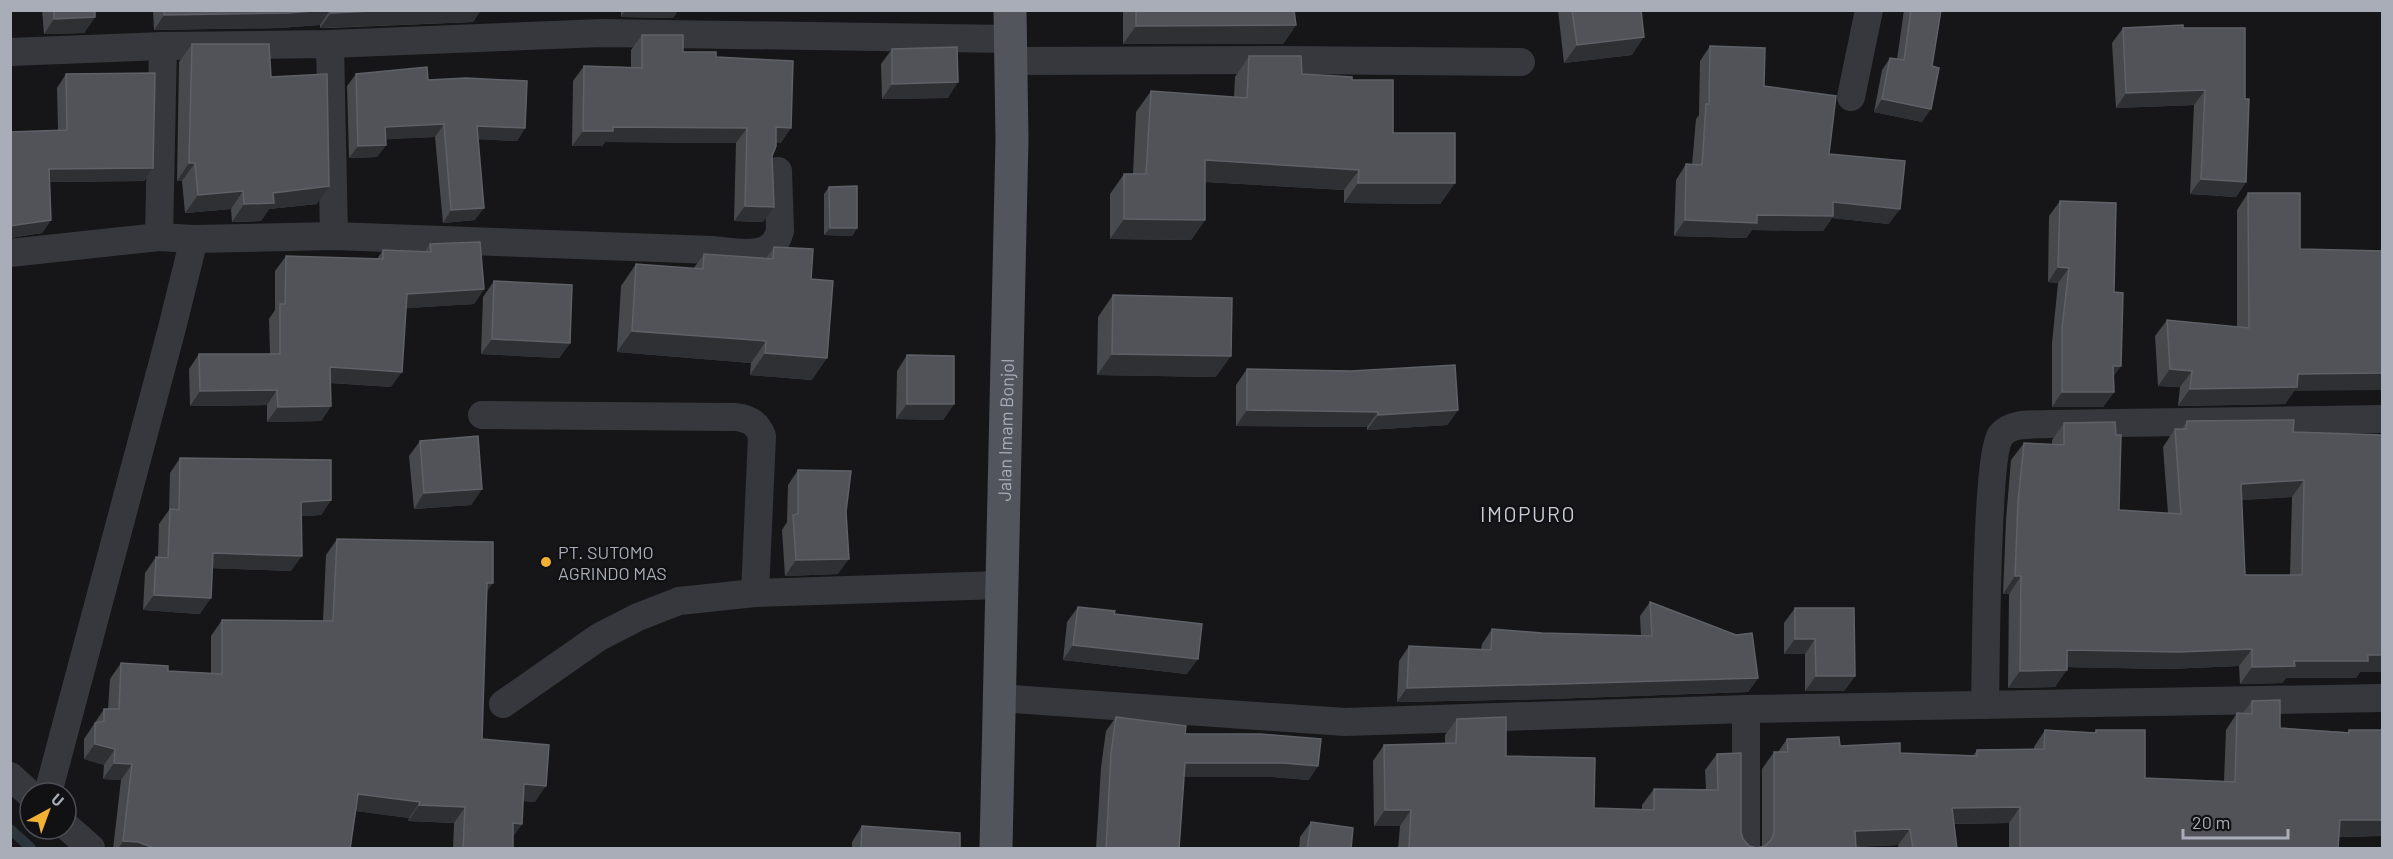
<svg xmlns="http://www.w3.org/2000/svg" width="2393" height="859" viewBox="0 0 2393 859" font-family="Barlow,sans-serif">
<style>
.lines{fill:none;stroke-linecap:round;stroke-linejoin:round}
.stream{stroke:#2c353c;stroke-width:10}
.street{stroke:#37383d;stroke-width:28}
.primary{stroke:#53555c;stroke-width:33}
.wall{fill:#47494d;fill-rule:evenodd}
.shaded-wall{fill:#2f3033}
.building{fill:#525359;stroke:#5f6168;stroke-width:1.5;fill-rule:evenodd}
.poi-dot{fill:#f2b134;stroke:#111113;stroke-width:2}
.labels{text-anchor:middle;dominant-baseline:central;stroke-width:4.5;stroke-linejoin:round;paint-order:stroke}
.street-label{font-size:18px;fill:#a8adb8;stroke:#111113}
.poi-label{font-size:18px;fill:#a8adb8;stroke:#111113;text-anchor:start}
.quarter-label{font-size:21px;letter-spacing:1.5px;fill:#c9ccd4;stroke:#111113}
</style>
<rect width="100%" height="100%" fill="#161618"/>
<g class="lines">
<polyline class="stream" points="10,829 31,848"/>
<g class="street">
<polyline points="330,44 334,236"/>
<polyline points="10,52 163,46 330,44 602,33 1009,39"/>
<polyline points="1010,61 1282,60 1521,62"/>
<polyline points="1851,97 1869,10"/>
<polyline points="159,237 163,46"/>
<path d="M10,253l149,-16 35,2 140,-3 378,14c24,2 60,12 68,-19l-2,-60"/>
<path d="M482,415l253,2c14,1 22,6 27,19l-7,157"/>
<polyline points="999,698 1345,722 1746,709 2382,698"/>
<polyline points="503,704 599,637 638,617 679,601 755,593 1001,585"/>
<path d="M1985,705c1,-38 1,-251 16,-270 11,-13 32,-10 48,-11l333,-5"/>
<polyline points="1746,709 1746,848"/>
<polyline points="10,776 30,794"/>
<polyline points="48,793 172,328 194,239"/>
<polyline points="66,826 91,848"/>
</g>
<path class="primary" id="s1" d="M996,848l16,-709 -2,-129"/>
</g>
<g class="wall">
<polygon points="42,10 95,10 95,17 84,33 44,34"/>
<polygon points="153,10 481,10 473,22 330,28 320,28 320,25 279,28 154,30"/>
<polygon points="621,10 706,10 677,12 673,18 621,17"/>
<polygon points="1123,10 1294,10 1296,25 1283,44 1123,44"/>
<polygon points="1558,10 1641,10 1632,55 1564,63"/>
<polygon points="1904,10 1941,10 1922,122 1874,112 1882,70 1890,58 1897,59"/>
<polygon points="2123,28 2183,28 2246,182 2236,197 2190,194 2194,105 2116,108 2112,43"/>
<polygon points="642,35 683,52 716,57 781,143 776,142 772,156 763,222 734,221 736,143 605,142 602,146 572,146 573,81 584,66 631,67 631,50"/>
<polygon points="192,44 271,77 317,204 269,209 261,221 232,222 231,209 185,213 182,181 177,181 179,62"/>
<polygon points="1710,46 1764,86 1829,154 1889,224 1832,218 1823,231 1752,230 1746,238 1674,236 1676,180 1686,164 1692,165 1696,119 1699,115 1700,61"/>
<polygon points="892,49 948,98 882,99 881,64"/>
<polygon points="1249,56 1302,74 1352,80 1393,133 1455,183 1440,204 1344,203 1344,190 1205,182 1205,220 1191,240 1110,239 1110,194 1124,174 1133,174 1136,112 1151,91 1234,97 1235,77"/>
<polygon points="155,73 153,168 144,181 50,182 51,220 42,233 10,238 10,132 58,130 57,88 66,74"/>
<polygon points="356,74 428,80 525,128 517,141 478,139 475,220 443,223 435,137 385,139 386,145 377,157 349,158 347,86"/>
<polygon points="829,187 857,228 852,236 824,235 824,194"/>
<polygon points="2248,193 2294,391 2285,404 2178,406 2180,387 2158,386 2155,336 2167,320 2237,327 2237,210"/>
<polygon points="2060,201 2114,292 2114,392 2103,407 2052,407 2052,343 2058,283 2048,282 2049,216"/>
<polygon points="430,244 484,289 474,304 406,308 391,387 330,383 331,406 321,421 267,422 267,405 190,406 189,369 199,354 270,354 269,319 275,310 275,271 286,256 377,259 383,250 425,251"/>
<polygon points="774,247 811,279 812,380 750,375 751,363 617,352 621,286 636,264 693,269 704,254 766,258"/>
<polygon points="494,281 570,343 559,358 481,354 483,297"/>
<polygon points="1113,295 1216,377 1097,375 1098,317"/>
<polygon points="907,355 954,404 943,420 896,419 897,371"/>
<polygon points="1247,369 1351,371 1458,410 1447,425 1367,430 1367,427 1236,426 1236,385"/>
<path d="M2187,421l106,11 67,240 -4,6h-70l-4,5 -42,1 -1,-18 -72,3 -100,-2 -12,20 -47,1 1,-94h-6l3,-74 5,-60 13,-17 28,1v-4l12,-17 55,87 49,3 -5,-66 12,-18h7zM2292,497l-2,78h-45l-4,-75z"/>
<polygon points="420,441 482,489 471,505 414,509 409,456"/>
<polygon points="180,458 331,500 321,515 301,516 291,571 213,568 200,614 143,610 145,573 156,557 158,558 159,524 169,510 170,473"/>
<polygon points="798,470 838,574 785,576 782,530 787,522 788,485"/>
<polygon points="337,539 486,592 482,739 535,802 523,801 522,824 513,836 513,849 453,849 454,823 408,821 409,818 356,811 350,849 113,849 121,780 103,779 104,765 84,759 84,739 104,709 108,709 110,679 121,663 168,671 211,673 211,636 222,620 323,621 326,555"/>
<polygon points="1650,602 1758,678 1748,692 1549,699 1397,702 1399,661 1409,646 1481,650 1482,644 1492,629 1542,633 1641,636 1640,616"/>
<polygon points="1078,607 1114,614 1187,674 1063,660 1067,622"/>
<polygon points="1795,608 1855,676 1844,691 1805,691 1805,654 1784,654 1784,623"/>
<polygon points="2252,701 2280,728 2348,732 2349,730 2382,730 2382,836 2339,837 2338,849 2009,849 2009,823 1954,824 1957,849 1899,849 1898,845 1856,847 1856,849 1398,849 1400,826 1374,826 1373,761 1384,745 1445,744 1445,735 1457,719 1506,756 1594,808 1642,810 1642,805 1654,789 1706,789 1705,770 1717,754 1743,839 1749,846 1757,848 1762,847 1762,769 1774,752 1778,752 1787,739 1900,753 1973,756 1977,750 2034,749 2034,747 2045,730 2094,733 2096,730 2145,778 2224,781 2226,730 2237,713 2243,713"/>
<polygon points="1116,717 1185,734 1309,780 1273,777 1184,777 1179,849 1096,849 1101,767 1106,731"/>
<polygon points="1311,822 1351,849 1299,849 1300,837"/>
<polygon points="862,826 960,849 852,849 852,842"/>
</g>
<g class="shaded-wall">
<polygon points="330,10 320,25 279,28 154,30 164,15"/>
<polygon points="394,10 481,10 473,22 320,28 331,13"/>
<polygon points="625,10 706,10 677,12 673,18 621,17"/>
<polygon points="95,17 84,33 44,34 54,19"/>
<polygon points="1296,25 1283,44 1123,44 1136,26"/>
<polygon points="1644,37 1632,55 1564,63 1577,45"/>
<polygon points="958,82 948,98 882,99 892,84"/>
<polygon points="2205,90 2194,105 2116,108 2126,93"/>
<polygon points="1882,99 1931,109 1922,122 1874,112"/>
<polygon points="444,124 435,137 376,140 385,127"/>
<polygon points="477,126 525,128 517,141 468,139"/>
<polygon points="613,127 747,128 736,143 605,142 602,146 572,146 583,131"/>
<polygon points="776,127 791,128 781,143 766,142"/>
<polygon points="386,145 377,157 349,158 358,146"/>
<polygon points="1205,160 1359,170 1344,190 1191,181"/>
<polygon points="189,163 195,163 182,181 177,181"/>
<polygon points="153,168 144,181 40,182 49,169"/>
<polygon points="2201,179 2246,182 2236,197 2190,194"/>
<polygon points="1358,183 1455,183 1440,204 1344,203"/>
<polygon points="329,186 317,204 269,209 261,221 232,222 244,204 273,193"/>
<polygon points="243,191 231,209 185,213 198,195"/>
<polygon points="1833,202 1900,209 1889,224 1832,218 1823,231 1752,230 1746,238 1674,236 1685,220 1757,215"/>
<polygon points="745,206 774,207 763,222 734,221"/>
<polygon points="484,208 475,220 443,223 451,210"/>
<polygon points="1124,219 1205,220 1191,240 1110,239"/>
<polygon points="51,220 42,233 10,238 10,226"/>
<polygon points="830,228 857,228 852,236 824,235"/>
<polygon points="2058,267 2069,268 2058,283 2048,282"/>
<polygon points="484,289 474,304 397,309 407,294"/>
<polygon points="632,331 766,341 751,363 617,352"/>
<polygon points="492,339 570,343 559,358 481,354"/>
<polygon points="765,353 827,358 812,380 750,375"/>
<polygon points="1112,354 1231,356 1216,377 1097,375"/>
<polygon points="2113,366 2121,366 2110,381"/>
<polygon points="330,367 402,372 391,387 319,382"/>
<polygon points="2170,369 2192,371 2180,387 2158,386"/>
<polygon points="2382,373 2382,390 2294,391 2285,404 2178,406 2190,389 2298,374"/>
<polygon points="277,390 267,405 190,406 200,391"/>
<polygon points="2062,392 2114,392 2103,407 2052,407"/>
<polygon points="907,404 954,404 943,420 896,419"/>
<polygon points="331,406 321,421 267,422 278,407"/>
<polygon points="1247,410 1378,412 1367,427 1236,426"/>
<polygon points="1458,410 1447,425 1367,430 1378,415"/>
<polygon points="2304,480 2292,497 2229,501 2241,484"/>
<polygon points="482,489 471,505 414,509 424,493"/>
<polygon points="331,500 321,515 290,517 301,502"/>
<polygon points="213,553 302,556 291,571 203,568"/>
<polygon points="849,559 838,574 785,576 796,560"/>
<polygon points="2015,576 2021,576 2009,594 2003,594"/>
<polygon points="487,583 493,583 482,599"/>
<polygon points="154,595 211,598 200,614 143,610"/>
<polygon points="1795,639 1815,639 1805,654 1784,654"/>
<polygon points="1073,645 1198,659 1187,674 1063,660"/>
<polygon points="2252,649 2239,666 2167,669 2055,667 2067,650"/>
<polygon points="2368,655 2382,655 2382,672 2360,672 2356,678 2286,678 2282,683 2240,684 2252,667 2294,661"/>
<polygon points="2067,670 2055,687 2008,688 2020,671"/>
<polygon points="1816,676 1855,676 1844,691 1805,691"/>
<polygon points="1758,678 1748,692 1549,699 1397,702 1407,688"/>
<polygon points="95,744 115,749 104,765 84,759"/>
<polygon points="114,763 132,764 121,780 103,779"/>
<polygon points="1185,763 1283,763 1318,766 1309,780 1273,777 1175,777"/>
<polygon points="524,784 546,786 535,802 513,800"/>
<polygon points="358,794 420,802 409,818 347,810"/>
<polygon points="419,805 465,807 454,823 408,821"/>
<polygon points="2020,807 2009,823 1941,824 1952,808"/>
<polygon points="1385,810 1411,810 1400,826 1374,826"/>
<polygon points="2340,820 2382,820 2382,836 2329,837"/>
<polygon points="513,823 522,824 511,840"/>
<polygon points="1910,829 1898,845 1843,847 1855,831"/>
<polygon points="123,841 138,842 157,849 118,849"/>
</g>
<g class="building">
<polygon points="54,10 95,10 95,17 54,19"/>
<polygon points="164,10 325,10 289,13 164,15"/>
<polygon points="331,10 394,10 331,13"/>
<polygon points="1136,10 1294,10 1296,25 1136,26"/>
<polygon points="1572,10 1641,10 1644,37 1577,45"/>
<polygon points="1911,10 1941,10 1932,66 1939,68 1931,109 1882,99 1890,58 1904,60"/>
<polygon points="2183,25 2183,28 2245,28 2245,99 2249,99 2246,182 2201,179 2205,90 2126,93 2123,28"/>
<polygon points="642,35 683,35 683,52 716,52 716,57 793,61 791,128 776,127 776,146 772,156 774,207 745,206 747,128 613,127 613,131 583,131 584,66 642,68"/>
<polygon points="192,44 269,44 271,77 327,74 329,186 273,193 274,203 244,204 243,191 198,195 195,163 189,163"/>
<polygon points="1710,46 1765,48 1764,86 1836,96 1829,154 1905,161 1900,209 1833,202 1833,216 1757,215 1757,223 1685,220 1686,164 1702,165 1706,104 1709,104"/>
<polygon points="957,47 958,82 892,84 892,49"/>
<polygon points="1249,56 1301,56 1302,74 1352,77 1352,80 1393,80 1393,133 1455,133 1455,183 1358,183 1359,170 1205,160 1205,220 1124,219 1124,174 1146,174 1151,91 1247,98"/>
<polygon points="427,67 428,80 466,78 527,81 525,128 477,126 484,208 451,210 444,124 385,127 386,145 358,146 356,74"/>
<polygon points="155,73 153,168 49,169 51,220 10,226 10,132 67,130 66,74"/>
<polygon points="857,186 857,228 830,228 829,187"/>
<polygon points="2248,193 2300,193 2300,249 2382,251 2382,373 2298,374 2297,387 2190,389 2192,371 2170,369 2167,320 2249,328"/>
<polygon points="2060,201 2116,203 2114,292 2123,293 2121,366 2113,366 2114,392 2062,392 2062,328 2069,268 2058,267"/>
<polygon points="480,242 484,289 407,294 402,372 330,367 331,406 278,407 277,390 200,391 199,354 280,354 280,304 285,304 286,256 383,259 383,250 431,252 430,244"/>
<polygon points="774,247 813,249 811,279 833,281 827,358 765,353 766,341 632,331 636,264 703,269 704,254 773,259"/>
<polygon points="494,281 572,285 570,343 492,339"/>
<polygon points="1113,295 1232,298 1231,356 1112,354"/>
<polygon points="907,355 954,356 954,404 907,404"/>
<polygon points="1455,365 1458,410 1378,415 1378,412 1247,410 1247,369 1351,371"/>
<path d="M2294,420l-1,12 89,3v220h-14v6h-74l1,5 -43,1v-18l-73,3 -112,-2v20l-47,1 1,-95h-6l3,-74 6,-59 40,2v-22l51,-1 1,13h5l-2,75 62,4 -6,-85h11l1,-8zM2304,480l-2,95h-57l-4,-91z"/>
<polygon points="478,436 482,489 424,493 420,441"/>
<polygon points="180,458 331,460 331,500 301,502 302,556 213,553 211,598 154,595 156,557 168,558 170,509 179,510"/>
<polygon points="798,470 851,471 846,512 849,559 796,560 793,515 798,514"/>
<polygon points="337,539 493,542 493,583 487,583 482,739 549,745 546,786 524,784 522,824 513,823 513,849 463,849 465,807 419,805 420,802 358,794 350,849 157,849 138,842 123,841 132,764 114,763 115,749 95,744 95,723 104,721 104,709 119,709 121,663 168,666 168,671 222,674 222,620 333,621"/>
<polygon points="1650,602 1736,635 1752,633 1758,678 1559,684 1407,688 1409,646 1491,650 1492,629 1542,633 1652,636"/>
<polygon points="1078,607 1115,611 1114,614 1202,624 1198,659 1073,645"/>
<polygon points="1795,608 1854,608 1855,676 1816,676 1815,639 1795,639"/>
<polygon points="2280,700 2280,728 2349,733 2349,730 2382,730 2382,820 2340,820 2338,849 2020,849 2020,807 1952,808 1957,849 1913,849 1910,829 1855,831 1856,849 1409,849 1411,810 1385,810 1384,745 1456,743 1457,719 1506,717 1506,756 1595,758 1594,808 1654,810 1654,789 1718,790 1717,754 1741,753 1741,832 1743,839 1749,846 1757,848 1765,846 1772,839 1774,832 1774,752 1788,752 1787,739 1839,737 1840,746 1900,743 1900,753 1977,756 1977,750 2044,749 2045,730 2096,733 2096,730 2145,730 2145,778 2235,782 2237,713 2252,714 2252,701"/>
<polygon points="1116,717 1186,726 1185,734 1260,734 1321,739 1318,766 1283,763 1185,763 1179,849 1106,849 1111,753"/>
<polygon points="1311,822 1353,828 1351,849 1307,849"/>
<polygon points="862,826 960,833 960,849 861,849"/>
</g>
<circle class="poi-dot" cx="546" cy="562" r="6"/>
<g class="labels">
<g class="street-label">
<text stroke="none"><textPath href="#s1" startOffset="418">Jalan Imam Bonjol</textPath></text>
</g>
<g class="poi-label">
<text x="558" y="552">PT. SUTOMO<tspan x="558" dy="21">AGRINDO MAS</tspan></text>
</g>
<g class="quarter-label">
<text x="1528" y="513">IMOPURO</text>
</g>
</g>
<rect width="2393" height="859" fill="none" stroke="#a8adb8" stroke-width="24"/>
<g transform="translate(48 811) rotate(41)"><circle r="28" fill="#111113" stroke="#4d4f55" stroke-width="1.5"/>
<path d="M0-4.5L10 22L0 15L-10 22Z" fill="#f2b134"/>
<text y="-9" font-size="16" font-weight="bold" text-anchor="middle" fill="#a8adb8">U</text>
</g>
<path d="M2183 829v9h105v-9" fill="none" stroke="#a8adb8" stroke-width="3"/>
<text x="2192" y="829" font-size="18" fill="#a8adb8" stroke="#111113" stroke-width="4.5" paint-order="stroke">20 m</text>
</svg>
